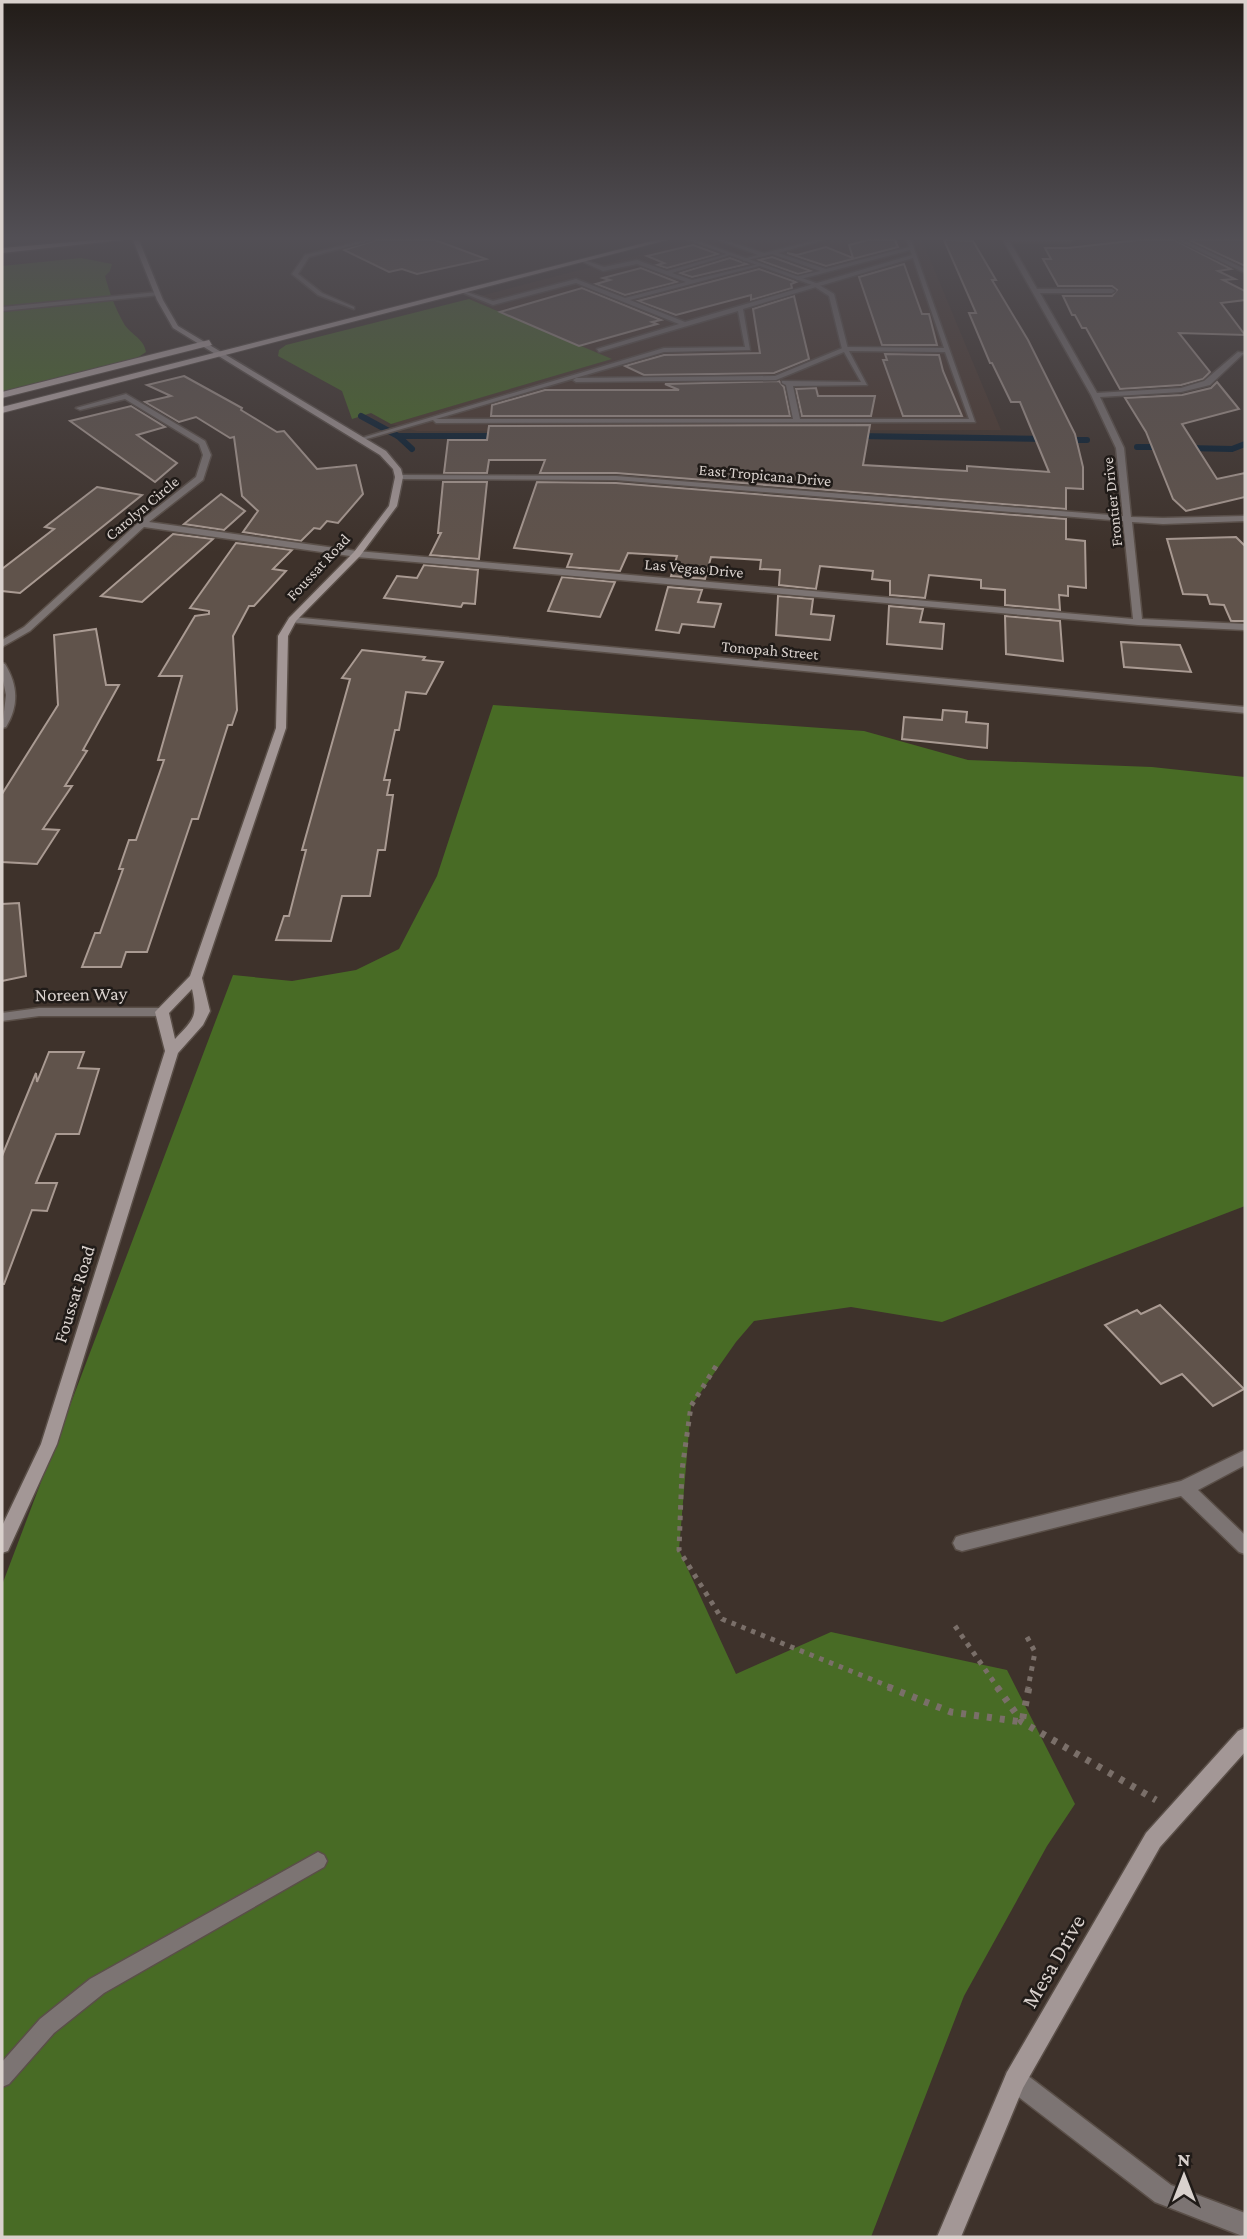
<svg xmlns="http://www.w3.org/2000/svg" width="1247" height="2239" viewBox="0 0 1247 2239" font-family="'Crimson Pro',serif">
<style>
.built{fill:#4b382e}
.green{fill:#486b25}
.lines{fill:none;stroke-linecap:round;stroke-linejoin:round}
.stream{stroke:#061d30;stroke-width:6}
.building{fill:#60534b;stroke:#a99a92;stroke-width:2}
.service-casing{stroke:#5a4f48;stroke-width:3}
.minor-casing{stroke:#5a4f48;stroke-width:3}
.secondary-casing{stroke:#5a4f48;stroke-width:3}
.primary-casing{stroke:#5a4f48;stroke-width:2}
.trunk-casing{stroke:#5a4f48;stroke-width:3}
.path-far1{stroke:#7a6f69;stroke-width:5;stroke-dasharray:4.5 6;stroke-linecap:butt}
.path{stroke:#7a6f69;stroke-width:7;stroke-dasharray:5 8;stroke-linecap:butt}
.service{fill:#7c7473;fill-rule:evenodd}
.minor{fill:#7c7473;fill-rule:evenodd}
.secondary{fill:#a39796;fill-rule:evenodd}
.primary{fill:#c2b2b1;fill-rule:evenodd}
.trunk{fill:#d0bebd;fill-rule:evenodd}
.labels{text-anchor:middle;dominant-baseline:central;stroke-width:5;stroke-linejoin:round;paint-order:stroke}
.far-street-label{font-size:16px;fill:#d9d1cd;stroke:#201b18}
.street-label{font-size:19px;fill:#d9d1cd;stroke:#201b18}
.near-street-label{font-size:23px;fill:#d9d1cd;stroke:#201b18}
</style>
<rect width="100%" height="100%" fill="#3e322b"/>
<polygon class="built" points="695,240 922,240 1001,430 417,431 391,424 611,359 469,299"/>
<g class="green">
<path d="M81,258l31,6 -2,7 -5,5c4,15 10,32 18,46 6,12 21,16 23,30l-9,6 -135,34v-126z"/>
<polygon points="469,299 612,359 391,424 371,413 352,419 342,391 278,356 279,350 286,345"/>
<polygon points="493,705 864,731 968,760 1152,767 1245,777 1245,1206 942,1322 851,1307 754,1321 736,1342 691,1406 679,1550 736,1674 831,1632 1007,1670 1075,1804 1047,1846 964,1996 871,2237 2,2237 2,1585 233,975 292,981 356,970 399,949 437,876"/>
</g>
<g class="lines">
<g class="stream">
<polyline points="361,416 398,436 412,449"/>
<polyline points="398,436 499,436"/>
<polyline points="857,436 1048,439"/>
<polyline points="1063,440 1087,440"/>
<polyline points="1137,447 1165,447"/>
<polyline points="1187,448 1232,449 1245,444"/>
</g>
</g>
<g class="building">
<polygon points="376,240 435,240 486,259 417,274 402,269 389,272 344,250"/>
<polygon points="868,240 895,240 898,247 826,266 787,253 797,255 826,247 853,258 849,245"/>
<polygon points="944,240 973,241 996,280 992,280 1028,340 1075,434 1083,467 1083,489 1066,488 1066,509 616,473 540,473 545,460 489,460 487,473 444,473 448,440 487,440 489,426 870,425 863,465 967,471 967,466 1049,472 1020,402 1011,402 992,363 990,363 969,313 976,313"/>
<polygon points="1139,240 1175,240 1231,269 1218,271 1235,279 1223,280 1245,291 1245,300 1221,303 1245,335 1179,333 1210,372 1203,379 1181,385 1120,389 1086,328 1082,328 1075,315 1072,315 1063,296 1112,296 1117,290 1112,286 1058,286 1043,259 1051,259 1045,248 1068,248"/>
<polygon points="1189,240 1245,240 1245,266"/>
<polygon points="693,245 718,254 667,268 657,265 664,263 647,256"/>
<polygon points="772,257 811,271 798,274 759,260"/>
<polygon points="730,258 747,264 692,277 680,273"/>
<polygon points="904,264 922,314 929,314 937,345 882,345 859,277"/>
<polygon points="641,268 677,282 625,295 596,284 610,280 603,278"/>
<polygon points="759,269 796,282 791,284 792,288 751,300 751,295 676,315 638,301"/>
<polygon points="582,288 661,320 652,322 657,324 579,346 500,312"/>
<polygon points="794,296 809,359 774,373 644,375 625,366 664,355 760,353 753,309"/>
<polygon points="885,354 939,355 943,371 962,416 903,416 883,360 887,360"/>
<polygon points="184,376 242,408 241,410 277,432 284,431 317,469 356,465 363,494 338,523 327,521 320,529 314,528 301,541 243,532 258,511 242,496 234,437 230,438 196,417 179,422 145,402 171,396 147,385"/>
<polygon points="779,381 784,387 790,416 491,416 492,405 545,390 679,390 665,384"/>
<polygon points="1217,382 1239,409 1182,424 1217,479 1245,473 1245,497 1186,511 1173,499 1146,432 1125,398 1182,395 1211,388"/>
<polygon points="816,388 818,396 875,396 871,416 802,416 796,389"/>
<polygon points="131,406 165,427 137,435 177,463 155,482 70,421"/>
<polygon points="443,482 487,482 479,559 430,555 441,533 438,533"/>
<polygon points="537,482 616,483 1066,519 1066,539 1085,541 1086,588 1068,586 1068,596 1059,595 1060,610 1005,605 1005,590 981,588 981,580 929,575 925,598 890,595 890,581 872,579 873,571 820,566 816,589 779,585 780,570 760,569 761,560 711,557 705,579 671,576 677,556 628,553 620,571 567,567 572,554 514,548"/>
<polygon points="97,487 142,495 20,593 2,591 2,569 54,529 45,527"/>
<polygon points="221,494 245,511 224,530 184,524"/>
<polygon points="173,534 213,539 142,602 101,596"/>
<polygon points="1236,537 1245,546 1245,621 1231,621 1224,605 1210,604 1207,595 1183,594 1167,539"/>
<polygon points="236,543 292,550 273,569 286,571 254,606 249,606 233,636 237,710 232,725 228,725 198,819 192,819 147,952 126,952 121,967 82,967 95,933 100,933 123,869 119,869 129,840 136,840 164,760 158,760 182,676 159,676 195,616 209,614 209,611 190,608"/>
<polygon points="424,565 478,570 475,604 463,603 461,607 384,598 397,576 417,578"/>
<polygon points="562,577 615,582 600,617 548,611"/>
<polygon points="668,587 702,590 698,602 721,604 714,627 682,624 679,633 656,630"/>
<polygon points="778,596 813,599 811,614 834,616 830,640 776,635"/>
<polygon points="889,606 923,609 920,622 944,624 942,649 887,644"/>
<polygon points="1005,616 1060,621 1063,661 1006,654"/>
<polygon points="96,629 106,685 119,685 83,750 87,751 65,786 72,786 43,829 59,830 37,864 2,862 2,794 58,705 54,635"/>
<polygon points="1121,642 1180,645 1191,672 1124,667"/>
<polygon points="362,650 425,657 423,660 443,662 426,694 406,692 399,730 395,730 384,780 390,780 387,795 393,795 385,850 378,850 370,896 342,896 331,941 276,940 284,916 289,916 306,850 302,850 350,679 342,678"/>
<polygon points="943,710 967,712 966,722 988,724 987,748 902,739 904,717 942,720"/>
<polygon points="19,903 26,976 2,981 2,904"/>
<polygon points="49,1052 84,1052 78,1068 99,1069 79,1134 56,1134 36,1183 57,1183 47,1211 32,1210 4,1284 2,1284 2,1156 36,1073 37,1082"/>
<polygon points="1160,1305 1244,1389 1213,1406 1182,1374 1161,1384 1105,1325 1137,1310 1141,1314"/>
</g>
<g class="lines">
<g class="service-casing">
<g id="service">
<polygon points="365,240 373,240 309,257 298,274 322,293 354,307 354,309 318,295 292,274 305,255"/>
<path d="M718,240h6l40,13 53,-13h6l-45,13 48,16 83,-22 -3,-7h5l64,182 -539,1 -3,-3 -70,20 -5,-1 306,-91 81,-1 -7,-36 -139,41 -2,-3 82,-25 -103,-41 -83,22 -32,-13v-2l32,11 83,-22 49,19 61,-16 -49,-18 -34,7 -22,-10v-2l23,8 33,-7 30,11 63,-18v2l-58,18 20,7 67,-16v2l-129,34 55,22 227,-67 -2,-5 -113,30 -2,-3 25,-6 -48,-17 -29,7v-2l15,-4zM913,258l31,90 -99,-1 -70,29 -199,2 -3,2 3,2 200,-2 68,-28 17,30 -79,-1v2l4,2 7,34h-357l228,-67 86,-2 -7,-41zM849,351l96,1 24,67h-169l-7,-33 74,-1z"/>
<polygon points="158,292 160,295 2,311 2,307"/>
<polygon points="318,1852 324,1855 327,1861 324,1867 104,1993 54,2033 9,2084 2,2087 2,2062 40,2019 90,1979"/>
</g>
</g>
<g class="minor-casing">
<g id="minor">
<polygon points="688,240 695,240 816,283 834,294 848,349 845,351 842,349 829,296 812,285"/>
<polygon points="1003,240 1073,240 1070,242 1010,242 1037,289 1112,289 1115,291 1112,293 1040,293 1097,393 1181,388 1204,381 1238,352 1244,353 1210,385 1181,392 1100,397 1124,448 1131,517 1163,518 1245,516 1245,521 1163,524 1132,522 1142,619 1245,624 1245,630 1138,625 357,557 144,527 30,631 2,647 2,640 24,627 139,522 196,477 203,455 199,444 125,399 80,410 76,408 126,394 205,441 211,455 203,480 149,522 357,551 1133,619 1123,521 616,480 399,479 395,477 399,475 616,476 1123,516 1116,448 1091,395"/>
<polygon points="1177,240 1184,240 1245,269 1245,273"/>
<polygon points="292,617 1245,707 1245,713 289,622 289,618"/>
<path d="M2,663l3,1c13,21 14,42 1,63l-4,1 4,-33 -4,-19z"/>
<polygon points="39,1008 162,1008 169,1012 162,1016 39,1016 2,1021 2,1013"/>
<polygon points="1245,1450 1245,1465 1198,1490 1245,1535 1245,1554 1239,1552 1181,1496 962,1551 956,1549 953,1543 956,1537 962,1535 1181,1481"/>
<polygon points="1015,2069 1023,2072 1171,2185 1245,2213 1245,2237 1155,2202 1007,2088 1004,2080 1007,2072"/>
</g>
</g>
<g class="secondary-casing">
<g id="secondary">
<path d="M133,240h6l24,60 15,26 208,125 15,18 2,8 -6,29 -37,50 -64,65 -8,15 -2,92 -84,250 8,33 -7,14 -25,28 -121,391 -49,107 -6,2v-27l39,-82 124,-393 -10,-39 35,-36 86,-248 2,-92 11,-18 65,-66 35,-46 6,-29 -2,-8 -13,-14 -207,-127 -16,-28zM192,989c6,28 2,30 -17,50l-6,-26z"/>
<polygon points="1245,1728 1245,1752 1160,1847 1023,2088 961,2237 937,2237 1007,2072 1146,1833 1238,1731"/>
</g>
</g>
<g class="primary-casing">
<g id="primary">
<polygon points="656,240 667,240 2,413 2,407"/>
<polygon points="209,340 212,345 2,398 2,392"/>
</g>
</g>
<g class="trunk-casing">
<polygon id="trunk" points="96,240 122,240 2,253 2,248"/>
</g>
<g class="path-far1">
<polyline points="716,1366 691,1406 682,1470 679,1550 722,1619 893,1688"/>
<polyline points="955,1626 998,1688"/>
<polyline points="1027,1637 1035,1652 1028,1688"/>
</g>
<g class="path">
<polyline points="888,1687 951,1712 1022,1722 1029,1687"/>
<polyline points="997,1687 1022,1722 1156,1800"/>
</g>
<use href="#service" class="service"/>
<use href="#minor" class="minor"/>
<use href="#secondary" class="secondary"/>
<use href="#primary" class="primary"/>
<use href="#trunk" class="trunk"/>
</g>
<linearGradient id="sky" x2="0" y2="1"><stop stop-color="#221c18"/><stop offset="0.43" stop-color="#524f55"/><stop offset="1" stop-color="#524f55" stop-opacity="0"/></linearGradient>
<rect width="1247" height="553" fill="url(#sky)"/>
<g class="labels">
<g class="far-street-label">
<text transform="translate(765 475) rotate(5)">East Tropicana Drive</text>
<text transform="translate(1112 502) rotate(-96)">Frontier Drive</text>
<text transform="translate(142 508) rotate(-40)">Carolyn Circle</text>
<text transform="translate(318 567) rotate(-47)">Foussat Road</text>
<text transform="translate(694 568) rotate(5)">Las Vegas Drive</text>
<text transform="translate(770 650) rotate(5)">Tonopah Street</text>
</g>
<g class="street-label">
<text transform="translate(81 994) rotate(-1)">Noreen Way</text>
<text transform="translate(74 1294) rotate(-73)">Foussat Road</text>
</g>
<g class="near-street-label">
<text transform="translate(1053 1961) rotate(-60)">Mesa Drive</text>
</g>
</g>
<rect width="1247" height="2239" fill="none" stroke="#d9d1cd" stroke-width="7"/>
<g transform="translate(1184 2176)" stroke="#201b18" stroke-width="5" paint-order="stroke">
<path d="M0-5L12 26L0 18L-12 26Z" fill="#d9d1cd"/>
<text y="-10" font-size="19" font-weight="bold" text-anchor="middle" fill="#d9d1cd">N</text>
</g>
</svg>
